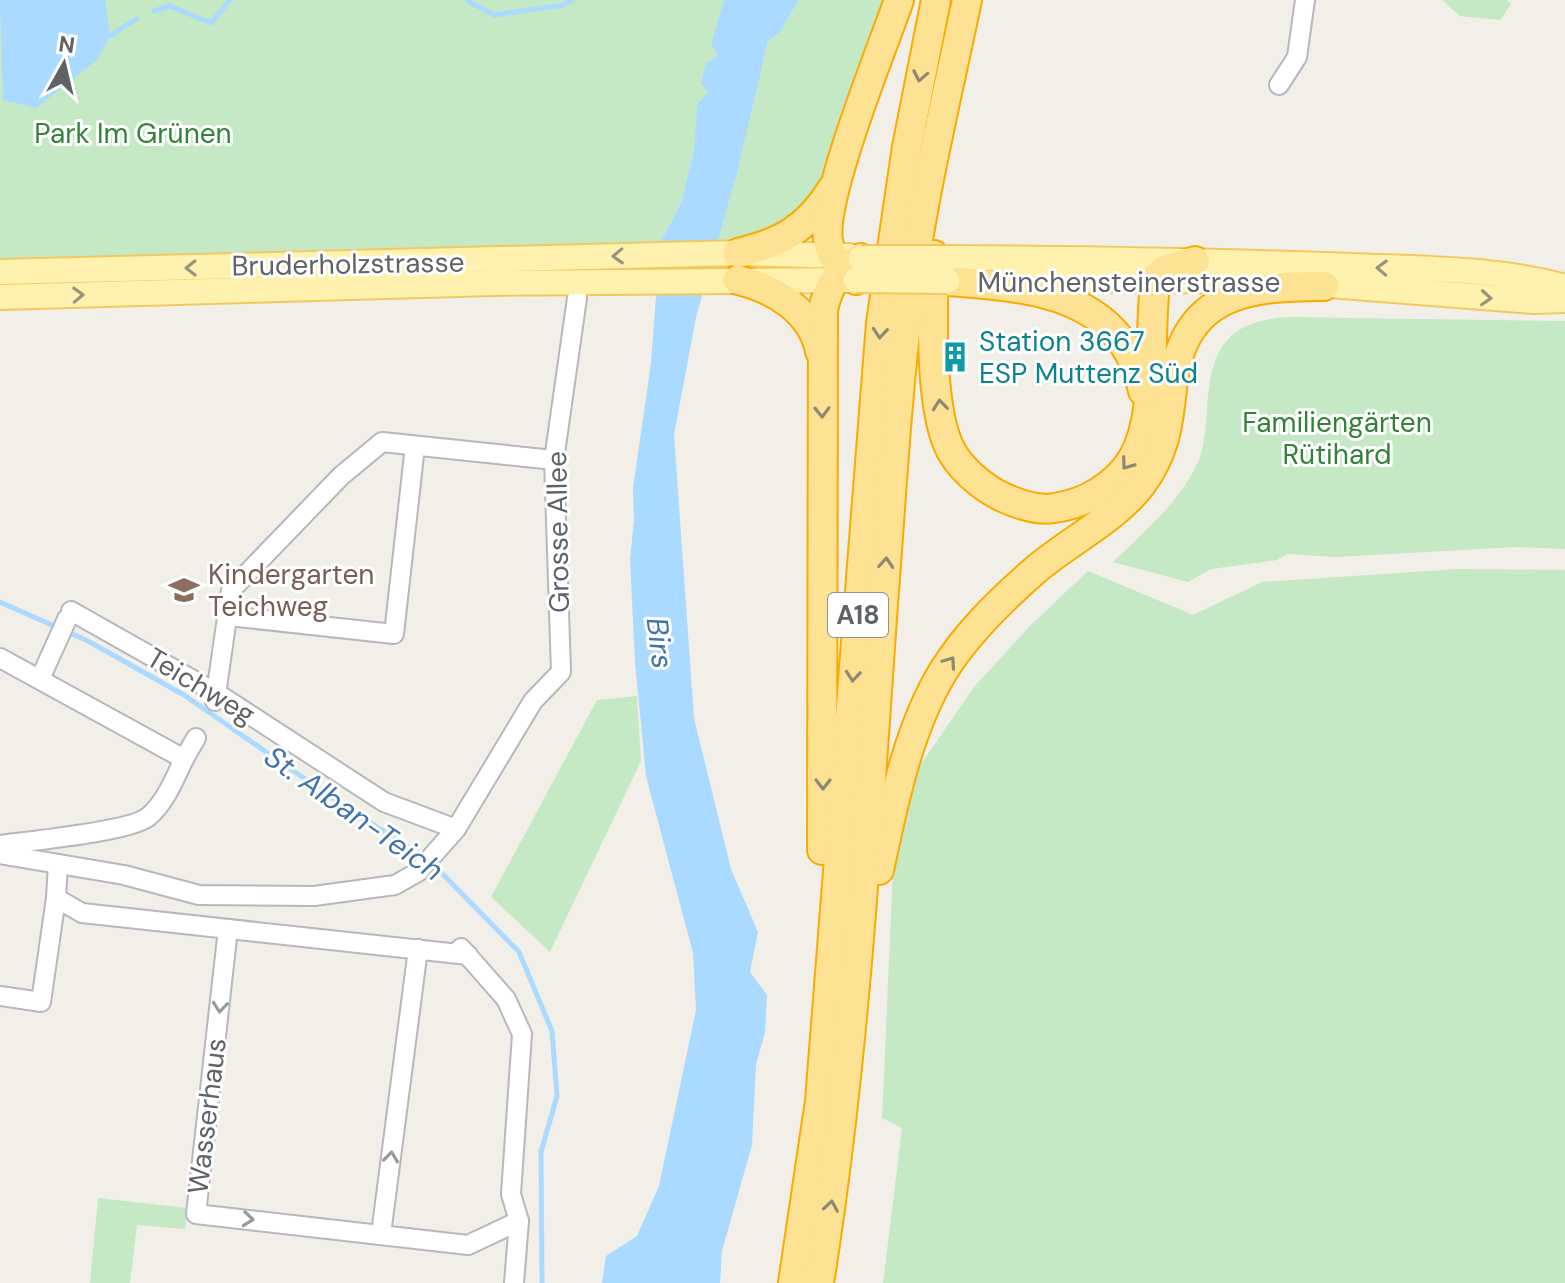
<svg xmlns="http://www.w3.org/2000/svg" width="1565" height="1283" viewBox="0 0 1565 1283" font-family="'DM Sans',sans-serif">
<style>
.green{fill:#c5e8c5}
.water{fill:#aadaff}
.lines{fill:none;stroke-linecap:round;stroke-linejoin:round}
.stream{stroke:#aadaff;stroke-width:5}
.minor-casing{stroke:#b5b8bc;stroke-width:22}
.major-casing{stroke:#f2c960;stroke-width:28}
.highway-casing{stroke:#f9ab00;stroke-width:32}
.minor{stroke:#fff;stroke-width:18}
.major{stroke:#fff2af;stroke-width:24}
.highway{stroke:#fde293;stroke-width:28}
.major-bridge-casing{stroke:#f2c960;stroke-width:28;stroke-linecap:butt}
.major-bridge{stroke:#fff2af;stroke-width:24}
.oneway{stroke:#8e8975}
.oneway2{stroke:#979581}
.oneway3{stroke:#979a9d}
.labels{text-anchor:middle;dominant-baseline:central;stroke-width:6;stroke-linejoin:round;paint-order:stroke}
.shield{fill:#fff;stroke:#8f9295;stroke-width:2}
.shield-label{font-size:26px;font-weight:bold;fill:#5f6368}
.park-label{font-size:28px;fill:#348238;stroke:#fff}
.street-label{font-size:28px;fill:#5f6368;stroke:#fff}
.culture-label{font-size:28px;fill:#0d838f;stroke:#fff;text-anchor:start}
.education-label{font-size:28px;fill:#785e54;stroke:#fff;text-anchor:start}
.water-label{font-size:30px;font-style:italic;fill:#4174aa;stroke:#fff}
</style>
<rect width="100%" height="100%" fill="#f1efe8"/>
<g class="green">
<polygon points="0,0 725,0 711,44 718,57 708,91 697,105 694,150 681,203 660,243 0,272"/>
<polygon points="799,0 886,0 826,176 808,208 783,228 754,237 717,240 768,41 779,33"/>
<polygon points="1442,0 1507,0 1511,4 1500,20 1460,16"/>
<path d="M1350,318l215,3v228l-50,-2 -179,10 -48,-3 -11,6 -66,9 -23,13 -75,-20c32,-31 68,-61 86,-102 8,-21 7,-50 10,-72 10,-85 78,-70 141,-70z"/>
<polygon points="1459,569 1565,570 1565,1283 883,1283 902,1128 882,1118 893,872 919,767 974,687 1030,626 1088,571 1193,615 1262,582"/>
<polygon points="637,696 641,761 550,952 491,897 597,700"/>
<polygon points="98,1198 187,1208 185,1229 137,1225 130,1283 90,1283"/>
</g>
<g class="water">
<polygon points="0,0 105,0 110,36 97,60 36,108 3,100"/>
<polygon points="724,0 799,0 779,33 768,41 736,176 696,317 674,435 694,718 731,869 758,932 750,972 767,995 765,1033 756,1064 752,1145 722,1251 720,1283 602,1283 606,1256 637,1236 659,1186 696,1010 693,953 646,776 635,662 630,559 634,521 633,488 651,363 660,243 681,203 694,150 697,105 708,91 701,84 706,63 718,56 711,44"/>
</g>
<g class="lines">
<g class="stream">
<polyline points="468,1 494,15 564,5 572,0"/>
<polyline points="154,11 170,6 211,23 230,0"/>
<polyline points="110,36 136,19"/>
<polyline points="0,602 88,641 184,695 344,806 429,860 519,952 552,1031 557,1096 541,1152 542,1283"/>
</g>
<g class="minor-casing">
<g id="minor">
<polyline points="1279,85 1297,57 1305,0"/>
<polyline points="71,611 218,694 384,802 456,829"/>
<polyline points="228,616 394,634 415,446"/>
<path d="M0,658l184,101c-9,19 -19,44 -36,58 -19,15 -120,24 -148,28"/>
<polyline points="40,679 67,619"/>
<polyline points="215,701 231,590 341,476 382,442 554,460"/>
<polyline points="184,759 196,738"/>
<polyline points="0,854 124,875 199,895 314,896 395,885 418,872 456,829 533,701 561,672 554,460 577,298"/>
<polyline points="58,864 56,898 82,913 468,955"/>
<polyline points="228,929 196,1214 468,1245 519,1221"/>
<polyline points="461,948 506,999 522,1034 511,1194 519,1221 514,1283"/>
<polyline points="0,996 41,1002 56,898"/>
<polyline points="381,1234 418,949"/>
</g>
</g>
<g class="major-casing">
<g id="major">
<path d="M949,258c135,1 269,3 403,8 70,3 145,2 213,21"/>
<polyline points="0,272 738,253 849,256"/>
<polyline points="1009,279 1278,281 1534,301 1565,300"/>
<polyline points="0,297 493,283 849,280"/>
</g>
</g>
<g class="highway-casing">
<g id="highway">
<path d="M738,253c43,-10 70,-25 94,-64"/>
<path d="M934,255c-1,51 -5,140 13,187 9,24 36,47 60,57 14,6 31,12 47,9 31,-4 62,-22 79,-50 27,-48 14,-126 23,-180l8,-8 31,-9"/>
<path d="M738,280c37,9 74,31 82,71"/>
<path d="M856,280c-14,-9 -25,-22 -28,-39 -7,-43 54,-192 71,-241"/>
<path d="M947,281c84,6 175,12 196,110"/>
<path d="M822,850l1,-540c5,-24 15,-41 38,-52"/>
<path d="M879,870c14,-65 29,-142 65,-200 23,-37 56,-69 89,-98 34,-30 80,-51 108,-87 23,-31 27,-58 31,-96 10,-95 72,-103 152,-103"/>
<polyline points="793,1283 820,1101 881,323 907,147 936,0"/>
<path d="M819,1283c36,-225 48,-452 64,-679 8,-101 13,-203 26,-304 13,-101 37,-200 58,-300"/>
</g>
</g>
<use href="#minor" class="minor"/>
<use href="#major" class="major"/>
<use href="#highway" class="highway"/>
<g class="major-bridge-casing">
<g id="major-bridge">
<polyline points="861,258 949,258"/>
<polyline points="856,280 947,281"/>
</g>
</g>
<use href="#major-bridge" class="major-bridge"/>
</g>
<defs><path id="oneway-chevron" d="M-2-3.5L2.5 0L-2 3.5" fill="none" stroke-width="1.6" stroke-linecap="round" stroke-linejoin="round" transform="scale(2)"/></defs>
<g class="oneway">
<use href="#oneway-chevron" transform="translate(920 76) rotate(101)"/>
<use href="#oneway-chevron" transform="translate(880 333) rotate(95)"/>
<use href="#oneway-chevron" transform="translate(940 405) rotate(-96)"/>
<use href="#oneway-chevron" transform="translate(822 412) rotate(89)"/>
<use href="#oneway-chevron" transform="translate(1127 464) rotate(126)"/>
<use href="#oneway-chevron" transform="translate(886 563) rotate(-86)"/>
<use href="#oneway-chevron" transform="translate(950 662) rotate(-55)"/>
<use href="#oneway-chevron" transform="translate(853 676) rotate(95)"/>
<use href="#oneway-chevron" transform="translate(823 784) rotate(90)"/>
<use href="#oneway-chevron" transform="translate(831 1206) rotate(-81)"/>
</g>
<g class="oneway2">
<use href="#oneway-chevron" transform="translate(618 256) rotate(178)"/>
<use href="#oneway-chevron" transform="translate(191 268) rotate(179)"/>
<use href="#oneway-chevron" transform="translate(1382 268) rotate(-178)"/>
<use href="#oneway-chevron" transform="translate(78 295) rotate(-2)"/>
<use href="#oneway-chevron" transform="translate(1486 298) rotate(4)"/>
</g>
<g class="oneway3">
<use href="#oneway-chevron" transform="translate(220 1007) rotate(96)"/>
<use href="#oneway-chevron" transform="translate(391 1157) rotate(-83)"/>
<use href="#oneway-chevron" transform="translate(248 1219) rotate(6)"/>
</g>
<defs>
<g id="building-bare" transform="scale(2.4)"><path d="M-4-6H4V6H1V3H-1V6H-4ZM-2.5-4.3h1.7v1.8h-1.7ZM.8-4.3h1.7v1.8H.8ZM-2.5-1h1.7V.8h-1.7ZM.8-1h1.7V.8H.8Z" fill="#0f9aa8" stroke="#fff" stroke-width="2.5" paint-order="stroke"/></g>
<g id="school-bare" transform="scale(2.4)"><path d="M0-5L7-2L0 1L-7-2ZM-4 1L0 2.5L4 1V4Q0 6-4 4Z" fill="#8d6e63" stroke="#fff" stroke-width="2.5" paint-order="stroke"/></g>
</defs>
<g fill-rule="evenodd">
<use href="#building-bare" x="955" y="357"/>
<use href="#school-bare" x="184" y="590"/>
</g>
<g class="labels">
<rect class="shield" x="828" y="593" width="60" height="44" rx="6"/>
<g class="shield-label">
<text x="858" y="615">A18</text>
</g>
<g class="park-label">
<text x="133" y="133">Park Im Grünen</text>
<text x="1337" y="422">Familiengärten<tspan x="1337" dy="32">Rütihard</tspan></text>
</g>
<g class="street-label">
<text transform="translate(348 264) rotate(-1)">Bruderholzstrasse</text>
<text x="1129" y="282">Münchensteinerstrasse</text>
<text transform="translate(558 532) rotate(-91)">Grosse Allee</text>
<text transform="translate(201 686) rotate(31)">Teichweg</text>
<text transform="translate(207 1116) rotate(-83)">Wasserhaus</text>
</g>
<g class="culture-label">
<text x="979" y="341">Station 3667<tspan x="979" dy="32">ESP Muttenz Süd</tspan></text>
</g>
<g class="education-label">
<text x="208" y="574">Kindergarten<tspan x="208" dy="32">Teichweg</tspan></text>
</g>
<g class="water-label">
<text transform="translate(660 643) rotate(83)">Birs</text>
<text transform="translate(354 813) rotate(35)">St. Alban-Teich</text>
</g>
</g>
<g transform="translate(64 64) rotate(8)" stroke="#ffffff" stroke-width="6" paint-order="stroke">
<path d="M0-6L14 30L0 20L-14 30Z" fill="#5f6368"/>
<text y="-12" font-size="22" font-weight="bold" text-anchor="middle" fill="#5f6368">N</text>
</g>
</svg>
